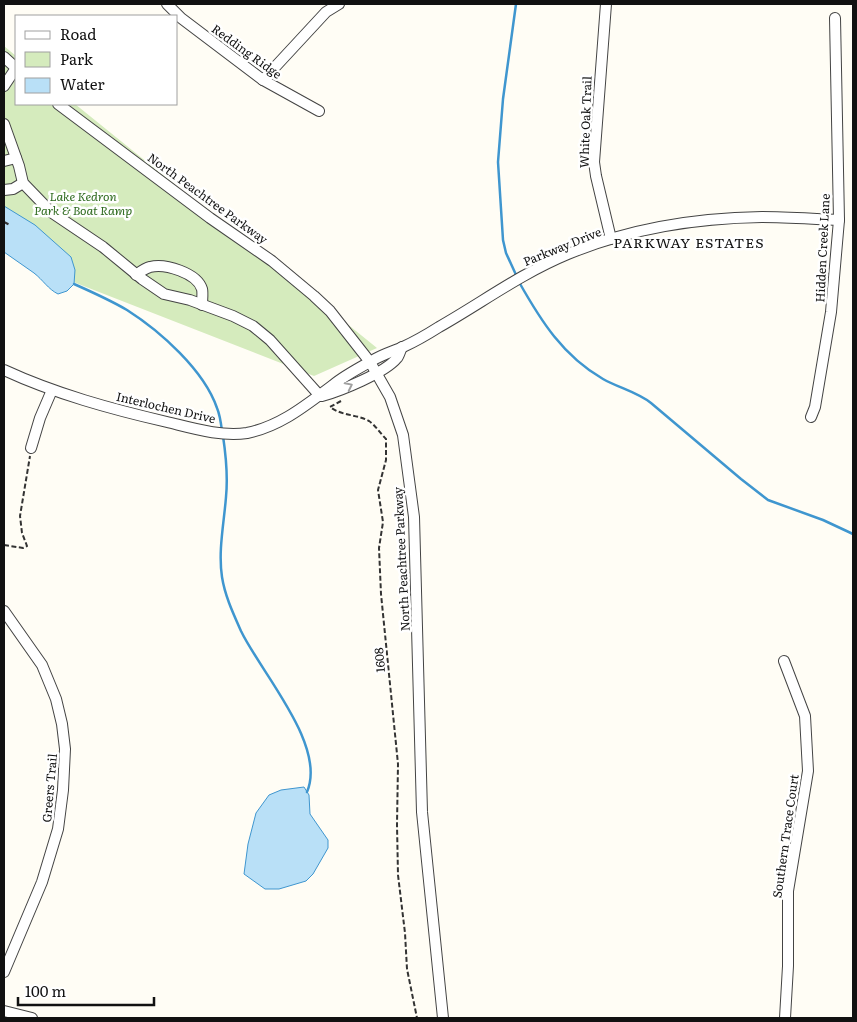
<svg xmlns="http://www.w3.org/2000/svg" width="857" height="1022" viewBox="0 0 857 1022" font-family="Literata,serif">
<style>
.green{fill:#d5ebbd}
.water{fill:#b9e0f7;stroke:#3f96cf}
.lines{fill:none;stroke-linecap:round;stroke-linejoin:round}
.stream{stroke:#3f96cf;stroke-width:2.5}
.minor-casing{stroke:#444;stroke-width:12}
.path{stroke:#333;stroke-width:2;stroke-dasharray:5 2.5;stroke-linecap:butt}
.minor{stroke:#fff;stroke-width:10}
.oneway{stroke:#a0a0a0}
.labels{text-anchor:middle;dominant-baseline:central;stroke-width:5;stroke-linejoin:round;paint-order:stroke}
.street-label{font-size:12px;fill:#111;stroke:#fff}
.park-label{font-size:12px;font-style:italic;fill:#2f6b1f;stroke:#fff}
.neighbourhood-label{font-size:14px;letter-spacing:1px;fill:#111;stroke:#fff}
</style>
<rect width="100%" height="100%" fill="#fffdf5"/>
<polygon class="green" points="4,46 16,56 16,104 75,104 377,348 314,376 58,276 4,238"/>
<g class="water">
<path d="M4,206l31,19 36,32 4,13 -1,14 -7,7 -9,3c-10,-5 -15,-14 -24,-21 -10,-7 -20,-14 -30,-21z"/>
<polygon points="304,787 309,795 310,814 328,840 328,848 313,874 306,881 279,889 265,889 244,874 248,844 256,813 269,795 281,790"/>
</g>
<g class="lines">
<g class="stream">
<polyline points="516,4 503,99 498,162 503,240 506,253 517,277"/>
<path d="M519,282c22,39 44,74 84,97 16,9 34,13 48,24l90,76 27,21 55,20 30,14"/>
<path d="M74,284c18,8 36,16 53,26 33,21 77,60 90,98 3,7 4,15 5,23"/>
<path d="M223,436c3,20 5,41 3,61 -2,26 -8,54 -4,80 3,19 11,36 19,54 20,42 86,114 66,161"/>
</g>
<g class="minor-casing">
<g id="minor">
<polyline points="167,4 181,18 263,80 319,111"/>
<polyline points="606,4 594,162 596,176 611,239"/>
<polyline points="4,57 16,68"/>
<polyline points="263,80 326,12 339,4"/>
<polyline points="4,86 16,68"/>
<polyline points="58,104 210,218 272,261 314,296 330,311 370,362 390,397 403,435 414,517 422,812 443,1018"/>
<polyline points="4,124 19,166 23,183 51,212 103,247 142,279 164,294 190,300 233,316 253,326 270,340 320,396"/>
<polyline points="4,161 16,158"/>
<polyline points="4,190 13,189 23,183"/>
<path d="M136,275c4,-3 9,-7 14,-8 15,-4 47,6 52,22 1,4 0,11 0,16"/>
<path d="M4,370c52,24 107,39 163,52 25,6 54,15 80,11 34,-7 59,-28 86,-48 12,-10 28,-18 42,-26 9,-5 19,-8 28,-12 13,-6 25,-13 36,-20 44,-25 81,-53 129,-73 60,-25 129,-36 194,-37 25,0 51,2 77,3"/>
<path d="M322,396c18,-5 63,-23 75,-38 2,-2 3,-7 5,-11"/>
<polyline points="811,417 815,407 831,312 839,220 835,18"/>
<polyline points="31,448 40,418 52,390"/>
<polyline points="4,611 42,665 56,699 62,724 65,749 63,790 58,829 42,882 4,972"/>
<polyline points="784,661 805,716 808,771 788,891 788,966 785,1018"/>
<polyline points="4,1011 32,1018"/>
</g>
</g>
<g class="path">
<polyline points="4,222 10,225"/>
<path d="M341,401l-11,6c12,9 26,7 39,14 6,4 12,13 17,18v21l-8,30 5,32 -4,26 2,46 17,170 -1,61 1,50 7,58 2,36 10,49"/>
<polyline points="4,545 23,548 27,546 22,533 20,516 30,456"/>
</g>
<use href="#minor" class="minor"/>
</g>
<defs><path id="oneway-chevron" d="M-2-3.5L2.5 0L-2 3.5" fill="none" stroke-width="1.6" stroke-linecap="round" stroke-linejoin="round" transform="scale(1.25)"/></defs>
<use class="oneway" href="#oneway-chevron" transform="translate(349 386) rotate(-26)"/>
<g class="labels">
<g class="street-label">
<text transform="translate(247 51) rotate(36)">Redding Ridge</text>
<text transform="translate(585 122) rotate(-88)">White Oak Trail</text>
<text transform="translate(208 198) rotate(36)">North Peachtree Parkway</text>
<text transform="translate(562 246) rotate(-22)">Parkway Drive</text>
<text transform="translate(822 248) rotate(-87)">Hidden Creek Lane</text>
<text transform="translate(166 407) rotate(13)">Interlochen Drive</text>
<text transform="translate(401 559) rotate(-93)">North Peachtree Parkway</text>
<text transform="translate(379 660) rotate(-95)">1608</text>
<text transform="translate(49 788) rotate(-85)">Greers Trail</text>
<text transform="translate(785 836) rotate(-82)">Southern Trace Court</text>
</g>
<g class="park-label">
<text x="83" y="196">Lake Kedron<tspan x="83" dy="14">Park &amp; Boat Ramp</tspan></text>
</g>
<g class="neighbourhood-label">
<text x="689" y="242">PARKWAY ESTATES</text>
</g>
</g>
<rect width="857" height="1022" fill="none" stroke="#111111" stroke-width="10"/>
<rect x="15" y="15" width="162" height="90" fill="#ffffff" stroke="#a0a0a0"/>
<rect x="25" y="31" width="25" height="8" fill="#ffffff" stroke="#a0a0a0"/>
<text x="60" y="40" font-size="15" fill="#111111">Road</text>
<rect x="25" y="52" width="25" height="15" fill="#d5ebbd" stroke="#a0a0a0"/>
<text x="60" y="65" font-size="15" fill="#111111">Park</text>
<rect x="25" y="78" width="25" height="15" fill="#b9e0f7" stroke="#a0a0a0"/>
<text x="60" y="90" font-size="15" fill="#111111">Water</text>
<path d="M18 997v8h136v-8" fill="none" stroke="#111111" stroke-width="2.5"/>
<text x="25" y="997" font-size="15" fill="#111111" stroke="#ffffff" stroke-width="4" paint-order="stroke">100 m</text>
</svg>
